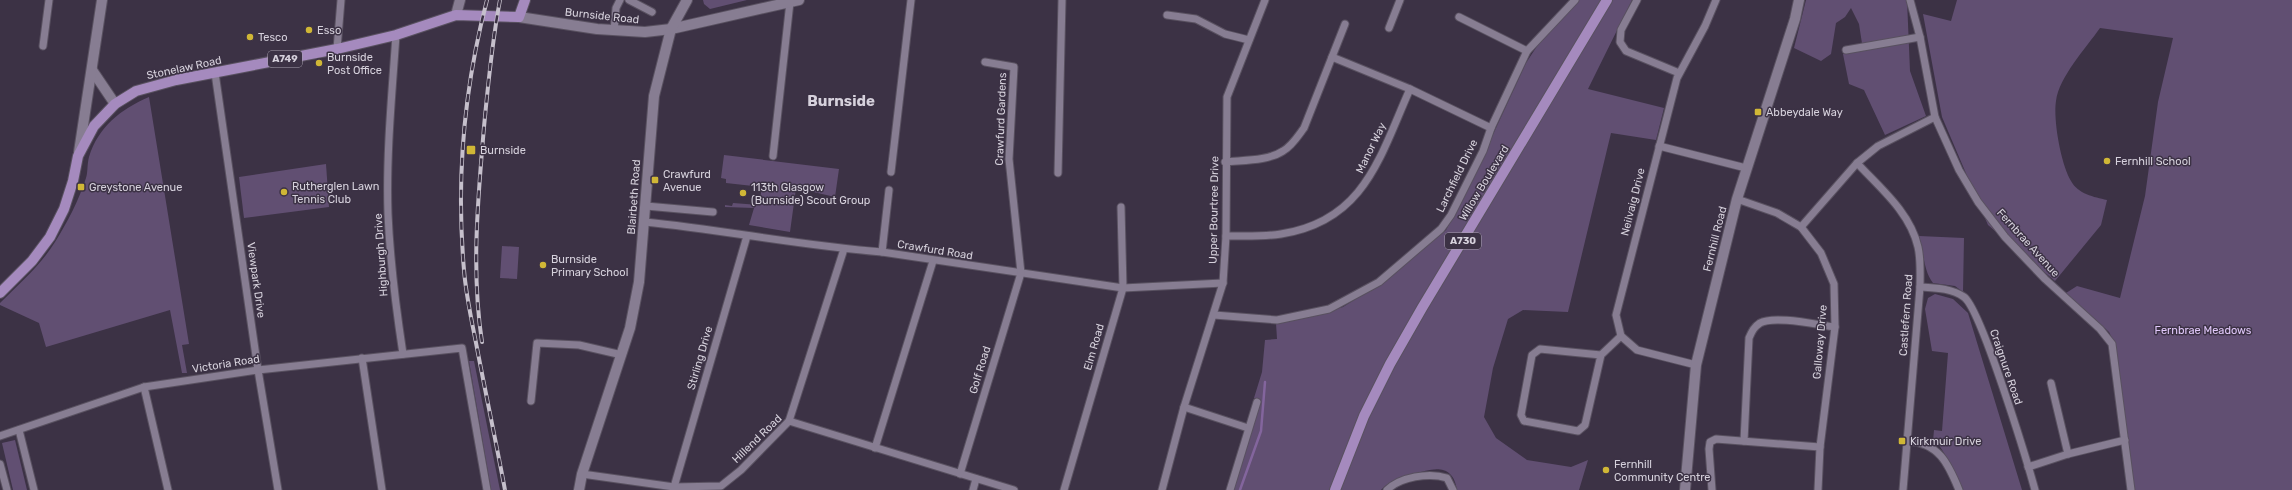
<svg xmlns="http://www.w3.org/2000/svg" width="2292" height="490" viewBox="0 0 2292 490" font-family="Rubik,sans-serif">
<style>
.green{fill:#614f72}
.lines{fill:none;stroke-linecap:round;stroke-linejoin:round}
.stream{stroke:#83659d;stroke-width:2.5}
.street-casing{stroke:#595160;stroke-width:9}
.secondary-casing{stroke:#595160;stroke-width:12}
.primary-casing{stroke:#595160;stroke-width:12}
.street{stroke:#877d92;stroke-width:7}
.secondary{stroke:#877d92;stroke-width:10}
.primary{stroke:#a58abe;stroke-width:10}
.rail-casing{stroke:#c6c0cc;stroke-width:4}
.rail{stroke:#3c3245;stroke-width:2.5;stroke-dasharray:8;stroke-linecap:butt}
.poi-dot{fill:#d0b736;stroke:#3c3245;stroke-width:1.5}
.labels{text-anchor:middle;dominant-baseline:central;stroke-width:3;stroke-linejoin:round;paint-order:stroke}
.shield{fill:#3c3245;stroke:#a8a1af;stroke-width:1}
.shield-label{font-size:10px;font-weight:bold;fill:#d6d1dc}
.street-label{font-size:11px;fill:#d6d1dc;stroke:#3c3245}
.poi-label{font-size:11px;fill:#d6d1dc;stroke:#3c3245;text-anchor:start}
.park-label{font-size:11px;fill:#e1c8fa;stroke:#3c3245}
.district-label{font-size:15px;font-weight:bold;fill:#d6d1dc;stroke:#3c3245}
</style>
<rect width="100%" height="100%" fill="#3c3245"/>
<g class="green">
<polygon points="703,0 747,0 710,9 704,4"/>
<path d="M1577,0h55l-44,89 76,19 -8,32 -45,-7 -43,179 -45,-2 -15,9 -15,49 -9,49 12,21 31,22 44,7 17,-7 -9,30h-122c-4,-27 -24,-22 -43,-16 -12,3 -24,6 -33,16h-148l28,-90 -7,-2 8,-26 3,-32 12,-1 -1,-16 41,-8 26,-8 40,-25 63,-52 31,-61 49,-106 17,-26z"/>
<polygon points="1806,0 1907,0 1910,71 1926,116 1885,135 1864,90 1849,84 1843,54 1863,50 1859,24 1851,8 1845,17 1836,23 1831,54 1821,61 1794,48"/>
<path d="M1957,0h335v490h-158l-20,-148 -5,-10 -43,-39 11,-7 43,12 25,-102 13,-94 15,-64 -73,-10c-14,20 -41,49 -44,73 -3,19 5,63 15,80 7,13 23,16 36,19l-6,25 -46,56 -67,-56 -46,-108 -19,-103 28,7z"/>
<path d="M149,97l40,247 -7,1 5,28h-5l-12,-63 -124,37 -7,-24 -39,-18v-2c19,-19 41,-38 55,-61 12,-19 24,-42 31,-64 2,-6 1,-14 3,-21 9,-30 32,-48 60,-60z"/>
<polygon points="724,155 839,169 835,197 796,188 790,232 749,225 754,208 725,207 725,205 732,206 733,203 759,205 762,187 726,183 726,179 721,178"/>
<polygon points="326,164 329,207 244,218 239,177"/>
<path d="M1919,236l45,2 -1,54 -8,-6 -22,-3c-10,-13 -9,-31 -14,-47z"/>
<polygon points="502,246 519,247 517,279 500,278"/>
<polygon points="1935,294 1953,299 1968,313 2022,490 1963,490 1951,464 1937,442 1933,441 1934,430 1942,431 1948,353 1932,351 1925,309 1928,298"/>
<polygon points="469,361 474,361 500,490 491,490"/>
<polygon points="15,440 27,490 13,490 2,443"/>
</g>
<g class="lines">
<polyline class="stream" points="1240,490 1261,431 1265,382"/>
<g class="street-casing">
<g id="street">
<polyline points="629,0 652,12"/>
<polyline points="1637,0 1621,30 1620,42 1626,51 1679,73"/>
<polyline points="1910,0 1920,37 1935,117 1959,170 1978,202 2005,237 2045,279 2100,329 2112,344 2131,490"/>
<polyline points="1167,15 1196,19 1225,34 1249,40"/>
<polyline points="1459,17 1527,51"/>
<polyline points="1389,28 1400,0"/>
<polyline points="614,31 616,8 620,0"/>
<path d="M396,35c-4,59 -10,119 -8,179 2,47 8,94 15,140"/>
<polyline points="43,46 49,0"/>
<polyline points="337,49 341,0"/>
<polyline points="1846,50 1920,37"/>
<polyline points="1332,57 1410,89 1491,128"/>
<polyline points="215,73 258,370 278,490"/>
<polyline points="1659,146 1746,168"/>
<polyline points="773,156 790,2"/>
<path d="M1225,162c18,-2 43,-1 58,-11 9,-5 15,-15 21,-23l41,-104"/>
<path d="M1857,163c23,25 53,49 61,84 3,13 2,27 2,40l-17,203"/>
<polyline points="891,172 911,0"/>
<polyline points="1058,173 1062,0"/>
<polyline points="1737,199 1777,213 1801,227 1821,253 1834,284 1835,327 1820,447 1818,490"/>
<polyline points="646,206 713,212"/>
<path d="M645,222c79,8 158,24 237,30l241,36 100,-5"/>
<polyline points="1801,227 1857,163 1878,146 1935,117"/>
<path d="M1226,236c18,0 37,1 55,-2 84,-13 99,-78 129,-145"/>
<polyline points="882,252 889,190"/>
<path d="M1920,287c15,1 31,1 44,10 17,12 63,164 71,193"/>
<polyline points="1214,315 1277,320 1329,309 1379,282 1441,229 1451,215 1483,151 1491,128 1527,51 1575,0"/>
<polyline points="1601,355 1540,349 1532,355 1521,415 1524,421 1578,431 1585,425 1601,355 1621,336"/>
<polyline points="362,358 382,490"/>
<polyline points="1696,365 1637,350 1621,336 1616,315 1677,78 1705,26 1716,0"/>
<polyline points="2051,383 2068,454"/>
<polyline points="144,387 168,490"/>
<polyline points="531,401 537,343 579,345 622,355"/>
<polyline points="1184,407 1248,428"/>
<polyline points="789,421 1014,490"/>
<polyline points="19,430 34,490"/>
<polyline points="0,436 144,387 258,370 462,348 487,490"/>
<path d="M1744,441l5,-103c3,-7 5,-11 11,-15 14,-8 58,2 75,4"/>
<path d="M1907,441c32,2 41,22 52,49"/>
<polyline points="875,448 933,261"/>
<polyline points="0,464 7,490"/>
<polyline points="2028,467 2068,454 2125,440"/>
<polyline points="582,474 674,487 721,486 741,470 789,421 844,249"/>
<polyline points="960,474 1021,273 1009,159 1014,67 985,62"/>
<polyline points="674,487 747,236"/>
<polyline points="973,490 976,479"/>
<polyline points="1064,490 1123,288 1121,207"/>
<polyline points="1162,490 1184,407 1223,283 1226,236 1227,97 1265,0"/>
<polyline points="1230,490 1257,402"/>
<path d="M1387,490c13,-13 42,-18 60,-12l6,12"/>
<polyline points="1712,490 1709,449 1710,442 1716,439 1820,447"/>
</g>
</g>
<g class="secondary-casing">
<g id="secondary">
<polyline points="456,15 460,0"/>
<polyline points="519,17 597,29 645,32 671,29 799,0"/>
<polyline points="92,70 115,104"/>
<polyline points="79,152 102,0"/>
<polyline points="579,490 582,474 630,328 639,282 654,96 671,29 687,0"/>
<polyline points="1685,490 1696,365 1737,199 1795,19 1799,0"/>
</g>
</g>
<g class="primary-casing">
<g id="primary">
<polyline points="0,293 32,261 50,237 64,209 73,181 78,156 94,126 115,104 136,91 176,80 337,49 396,35 456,15 519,17 525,0"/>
<polyline points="1335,490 1364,416 1390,364 1422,308 1607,0"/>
</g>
</g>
<use href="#street" class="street"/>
<use href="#secondary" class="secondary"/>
<use href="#primary" class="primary"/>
<g class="rail-casing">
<g id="rail">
<path d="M487,0c-23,88 -31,179 -23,270 2,26 8,52 13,78 9,47 19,94 28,142"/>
<path d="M482,342c-11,-71 -4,-144 2,-215 4,-43 8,-85 16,-127"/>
</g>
</g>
<use href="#rail" class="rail"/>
</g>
<g class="poi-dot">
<circle cx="309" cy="30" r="4"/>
<circle cx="250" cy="37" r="4"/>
<circle cx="319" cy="63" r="4"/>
<rect x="1754" y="108" width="8" height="8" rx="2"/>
<rect x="466" y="145" width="10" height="10" rx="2"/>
<circle cx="2107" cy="161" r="4"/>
<rect x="651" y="176" width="8" height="8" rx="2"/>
<rect x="77" y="183" width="8" height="8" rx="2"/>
<circle cx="284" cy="192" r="4"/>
<circle cx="743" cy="193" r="4"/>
<circle cx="543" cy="265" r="4"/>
<rect x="1898" y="437" width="8" height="8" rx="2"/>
<circle cx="1606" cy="470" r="4"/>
</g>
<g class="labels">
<g class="shield">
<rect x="268" y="51" width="34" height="16" rx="3"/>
<rect x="1445" y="233" width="36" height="16" rx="3"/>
</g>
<g class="shield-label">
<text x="285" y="59">A749</text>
<text x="1463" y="241">A730</text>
</g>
<g class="street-label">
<text transform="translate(602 16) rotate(6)">Burnside Road</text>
<text transform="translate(184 68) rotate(-12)">Stonelaw Road</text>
<text transform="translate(1001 119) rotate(-88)">Crawfurd Gardens</text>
<text transform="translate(1371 148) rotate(-64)">Manor Way</text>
<text transform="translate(1457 176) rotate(-64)">Larchfield Drive</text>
<text transform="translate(1484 183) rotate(-59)">Willow Boulevard</text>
<text transform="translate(634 197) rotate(-86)">Blairbeth Road</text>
<text transform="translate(1633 202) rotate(-76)">Neilvaig Drive</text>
<text transform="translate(1214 210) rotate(-89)">Upper Bourtree Drive</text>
<text transform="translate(1715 239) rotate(-76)">Fernhill Road</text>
<text transform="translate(2028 243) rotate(48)">Fernbrae Avenue</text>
<text transform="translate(935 250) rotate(9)">Crawfurd Road</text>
<text transform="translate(381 255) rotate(-94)">Highburgh Drive</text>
<text transform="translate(256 280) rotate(82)">Viewpark Drive</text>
<text transform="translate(1906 315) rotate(-86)">Castlefern Road</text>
<text transform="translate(1820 342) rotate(-85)">Galloway Drive</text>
<text transform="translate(1094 347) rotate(-74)">Elm Road</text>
<text transform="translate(700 358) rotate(-74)">Stirling Drive</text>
<text transform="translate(226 364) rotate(-9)">Victoria Road</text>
<text transform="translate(2006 367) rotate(71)">Craignure Road</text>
<text transform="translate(980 370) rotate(-73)">Golf Road</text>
<text transform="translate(757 439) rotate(-44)">Hillend Road</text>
</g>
<g class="poi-label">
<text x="317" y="30">Esso</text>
<text x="258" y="37">Tesco</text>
<text x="327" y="57">Burnside<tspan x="327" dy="13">Post Office</tspan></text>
<text x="1766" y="112">Abbeydale Way</text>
<text x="480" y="150">Burnside</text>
<text x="2115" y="161">Fernhill School</text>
<text x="663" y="174">Crawfurd<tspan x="663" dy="13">Avenue</tspan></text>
<text x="292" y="186">Rutherglen Lawn<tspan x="292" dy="13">Tennis Club</tspan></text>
<text x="89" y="187">Greystone Avenue</text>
<text x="751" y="187">113th Glasgow<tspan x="751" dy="13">(Burnside) Scout Group</tspan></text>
<text x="551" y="259">Burnside<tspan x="551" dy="13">Primary School</tspan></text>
<text x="1910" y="441">Kirkmuir Drive</text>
<text x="1614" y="464">Fernhill<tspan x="1614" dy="13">Community Centre</tspan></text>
</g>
<g class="park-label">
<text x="2203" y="330">Fernbrae Meadows</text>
</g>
<g class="district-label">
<text x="841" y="101">Burnside</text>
</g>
</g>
</svg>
